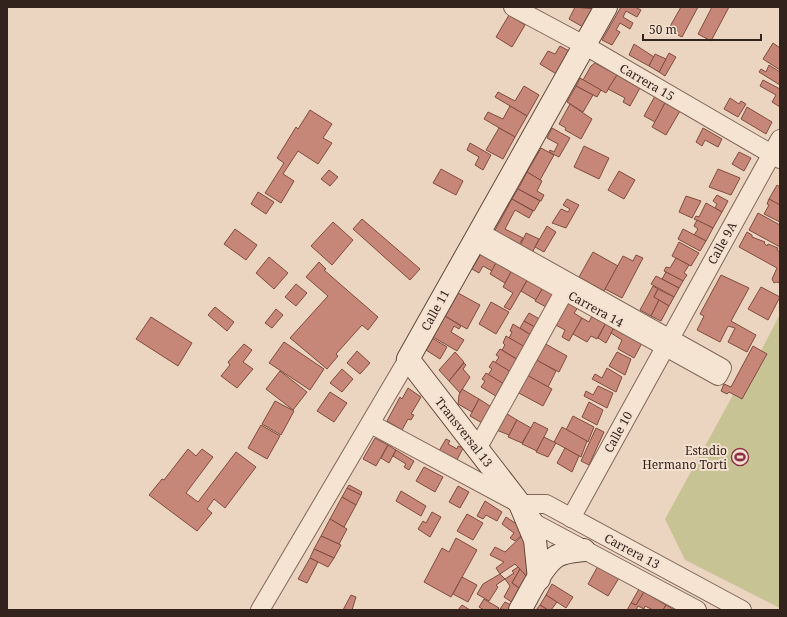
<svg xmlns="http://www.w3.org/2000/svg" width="787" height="617" viewBox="0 0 787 617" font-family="'Noto Serif',serif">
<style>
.green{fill:#c8c395}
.building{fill:#c78778;stroke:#804c40}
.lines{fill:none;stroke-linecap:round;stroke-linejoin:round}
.street-casing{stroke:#836659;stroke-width:20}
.secondary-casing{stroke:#64483c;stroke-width:24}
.street{stroke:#f6e4d2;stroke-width:18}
.secondary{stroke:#f6e4d2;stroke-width:22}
.labels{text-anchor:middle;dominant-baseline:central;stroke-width:4;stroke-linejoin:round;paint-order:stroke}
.street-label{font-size:12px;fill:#33231d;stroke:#f3e0cf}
.poi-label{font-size:12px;fill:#33231d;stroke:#f3e0cf;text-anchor:end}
</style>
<rect width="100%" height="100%" fill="#ebd5c0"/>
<polygon class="green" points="780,314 780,608 685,560 665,519 733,395 729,392 727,394 721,391 724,384 731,387 753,346 761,351"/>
<g class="building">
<polygon points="575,7 594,9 583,27 569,19"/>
<polygon points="621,7 635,7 641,10 637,17 626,11 623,17 633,23 630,29 620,23 616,30 620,32 612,45 602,40"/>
<polygon points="681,7 698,7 682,37 668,30"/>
<polygon points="712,7 729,7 711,41 698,34"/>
<polygon points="509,15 525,25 512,47 496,37"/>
<polygon points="773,43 780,48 780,70 763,59"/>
<polygon points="634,44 654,57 649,66 629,55"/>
<polygon points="560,46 571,52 558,75 540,64 548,51 555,54"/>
<polygon points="669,53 676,57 665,76 659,72"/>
<polygon points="655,54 666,59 659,72 649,66"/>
<polygon points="595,63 617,75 606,93 583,80 591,66"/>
<polygon points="769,65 780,72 780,85 759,72 761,69 766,72"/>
<polygon points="617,75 640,88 630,106 623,102 625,98 608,89"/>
<polygon points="580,78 601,90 597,97 576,86"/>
<polygon points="763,80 780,89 780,107 772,102 776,95 760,86"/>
<polygon points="524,86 539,95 527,116 495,97 498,92 515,101"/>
<polygon points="576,86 593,95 583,112 567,102"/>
<polygon points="655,96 666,101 655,122 644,116"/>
<polygon points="730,98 739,104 741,101 746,104 738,117 724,109"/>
<polygon points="665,103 680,111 666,135 652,127"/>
<polygon points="570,104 592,119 581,139 565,130 566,128 559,124"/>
<polygon points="510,106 527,116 515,137 484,119 488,112 503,119"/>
<polygon points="747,107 772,122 766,134 741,119"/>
<polygon points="310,110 332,124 323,138 332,143 318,164 298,151 283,174 294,181 281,203 265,193 284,163 277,158 296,127 298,129"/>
<polygon points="499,128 515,137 503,159 486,150"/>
<polygon points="552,128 570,138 559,157 549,152 550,150 554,152 558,144 547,138"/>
<polygon points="703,128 722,139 718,147 705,140 702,146 696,142"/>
<polygon points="470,143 491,155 483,170 475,165 479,157 467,150"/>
<polygon points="584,146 609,158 599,179 574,167"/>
<polygon points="541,148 554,155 540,180 527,172"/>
<polygon points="739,152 751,158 744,171 732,164"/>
<polygon points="441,169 463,181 456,195 433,183"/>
<polygon points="718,169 740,178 731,195 709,187"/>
<polygon points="329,170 338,177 330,186 321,179"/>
<polygon points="619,171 635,180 624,199 608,190"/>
<polygon points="527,172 542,181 537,191 544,195 541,201 518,189"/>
<polygon points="777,185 780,187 780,205 769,199"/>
<polygon points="518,189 540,201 534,211 512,199"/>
<polygon points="258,192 274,202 266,214 251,204"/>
<polygon points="717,195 728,201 722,212 715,208 717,204 713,201"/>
<polygon points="686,196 701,201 692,218 679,212"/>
<polygon points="512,199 533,211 529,218 515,210 505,229 523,238 519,245 494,232"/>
<polygon points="567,199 579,205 566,228 552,223 561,209 568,212 570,209 563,205"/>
<polygon points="769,199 780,205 780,222 764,214 769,205 767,204"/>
<polygon points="706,203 722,212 713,228 694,219 696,216 699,217"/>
<polygon points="758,213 780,225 780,247 749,230"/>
<polygon points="362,219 420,269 410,280 353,229"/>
<polygon points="697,220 713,228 706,241 694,235 698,229 694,226"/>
<polygon points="333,222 353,240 332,265 311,246"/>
<polygon points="547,226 556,232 544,252 535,247"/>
<polygon points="235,229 257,245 246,260 224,244"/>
<polygon points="683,229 706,241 700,251 678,239"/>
<polygon points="747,232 752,235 752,237 765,242 764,243 767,246 768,244 778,248 777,250 780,252 780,286 780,283 776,282 774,283 772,279 777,268 739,247"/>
<polygon points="526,233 539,239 532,253 520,246"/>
<polygon points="679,242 699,253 691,266 672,256"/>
<polygon points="483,250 498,259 492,271 483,266 479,273 472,269"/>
<polygon points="593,252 618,266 604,291 579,277"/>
<polygon points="636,255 643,258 622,298 605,289 623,256 633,261"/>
<polygon points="269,257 288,273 274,289 256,273"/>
<polygon points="676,258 689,265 684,273 687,275 683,281 664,271 666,267 670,268"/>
<polygon points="498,259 513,268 505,283 490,274"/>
<polygon points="319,262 326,269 324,270 378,317 368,330 362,325 336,354 338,356 327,369 290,338 328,296 306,277"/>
<polygon points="513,268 529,277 510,310 504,307 513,293 503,287"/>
<polygon points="666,272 683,281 679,288 662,279"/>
<polygon points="721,275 749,288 731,321 756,335 747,352 728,342 735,328 728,326 720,342 697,330 704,316 700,314"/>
<polygon points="656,276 679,288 674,297 651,284"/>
<polygon points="529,277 544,286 536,300 521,291"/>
<polygon points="296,284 307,293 296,306 285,297"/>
<polygon points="544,286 558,294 550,309 535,301"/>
<polygon points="653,286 658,289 654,297 659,300 651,316 640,310"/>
<polygon points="761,287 780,297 768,320 748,309"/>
<polygon points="658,289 674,297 669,306 654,297"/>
<polygon points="458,293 480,305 467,329 445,316"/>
<polygon points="566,298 579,306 574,313 582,318 569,341 562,337 565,330 552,323"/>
<polygon points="659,300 669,306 661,321 651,316"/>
<polygon points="491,302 509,312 496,334 479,324"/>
<polygon points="215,307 234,322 227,331 208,315"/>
<polygon points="276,309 283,315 272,328 265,323"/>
<polygon points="529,313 543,321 538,329 524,321"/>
<polygon points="593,314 607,321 597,339 591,336 587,342 573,334 582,318 589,322"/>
<polygon points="445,316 461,326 459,329 454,326 451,332 464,340 457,351 433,337"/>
<polygon points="151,317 192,343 178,366 136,339"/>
<polygon points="524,321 538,329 534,337 520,328"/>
<polygon points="607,321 615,326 606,343 598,338"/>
<polygon points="513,324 534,337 527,349 509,338 512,332 510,331"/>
<polygon points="615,326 642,343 634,358 618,349 622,340 611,333"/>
<polygon points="506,336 525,347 520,361 502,350 505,345 503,343"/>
<polygon points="432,338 447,347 440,359 426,350"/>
<polygon points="284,342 324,369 310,390 269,363"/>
<polygon points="542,342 567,356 559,372 534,359"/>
<polygon points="244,344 252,350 243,362 253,369 237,388 221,376 230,365 228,362"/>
<polygon points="753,346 767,354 742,399 729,392 727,394 721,391 724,384 731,387"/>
<polygon points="500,349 518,360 513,373 495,363 499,357 496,355"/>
<polygon points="357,351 370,363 360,374 347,363"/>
<polygon points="455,352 464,362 449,381 439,370"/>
<polygon points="617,352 631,359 625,375 609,366"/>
<polygon points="533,358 556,371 548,387 526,375"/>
<polygon points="493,361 511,372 506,385 488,375 492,369 489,367"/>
<polygon points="464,363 466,365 463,369 470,377 460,393 449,381"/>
<polygon points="607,368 622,377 616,392 592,379 595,374 602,378"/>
<polygon points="342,369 353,379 342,392 330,383"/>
<polygon points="280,371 307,392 293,410 266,389"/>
<polygon points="486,373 504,384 499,398 481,387 485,381 482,379"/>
<polygon points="525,374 552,389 543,406 515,391"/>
<polygon points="598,386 613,393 607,408 584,396 586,391 593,395"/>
<polygon points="408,388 421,397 411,414 414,415 411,420 408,419 402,430 387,421 400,397 402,399"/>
<polygon points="462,389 479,399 472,412 458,404 459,395"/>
<polygon points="330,392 347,403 334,422 317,411"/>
<polygon points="479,399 493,408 484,424 470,416"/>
<polygon points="275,401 294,411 281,435 262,424"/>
<polygon points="589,402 603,410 597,425 582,417"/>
<polygon points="504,412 517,420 509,435 494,429"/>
<polygon points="573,416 594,427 588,442 566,430"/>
<polygon points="517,420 531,428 522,443 508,437"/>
<polygon points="534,422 548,429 537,451 522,444"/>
<polygon points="261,425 280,436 267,459 248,448"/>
<polygon points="562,427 587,441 581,457 554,442"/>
<polygon points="596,428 604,432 589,465 581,461"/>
<polygon points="544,437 556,443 548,457 536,452"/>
<polygon points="375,438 388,445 376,466 363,459"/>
<polygon points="446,439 450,441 448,444 457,449 458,446 463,448 457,460 439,451"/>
<polygon points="388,445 396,450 389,463 381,458"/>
<polygon points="565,448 579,456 572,472 557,463"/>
<polygon points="188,449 196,456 202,449 213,457 186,493 198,502 236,452 256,467 225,508 214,499 207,509 212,513 197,531 149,495 162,479 164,480"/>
<polygon points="396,450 414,461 409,470 404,467 406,464 393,456"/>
<polygon points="424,467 443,477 435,492 416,481"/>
<polygon points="349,485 362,492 361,495 347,488"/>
<polygon points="458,486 469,492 460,508 449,502"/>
<polygon points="347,488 361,495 356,505 342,497"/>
<polygon points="401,491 426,506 421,516 396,501"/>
<polygon points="342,497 356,505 344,527 330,519"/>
<polygon points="485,501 502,512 497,521 486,515 483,519 477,516"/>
<polygon points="432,512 441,517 430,537 418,529 423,521 426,523"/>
<polygon points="467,514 483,523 473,540 457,531"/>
<polygon points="506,517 527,531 515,541 510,538 514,533 502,524"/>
<polygon points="330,519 347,529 339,544 321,536"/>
<polygon points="525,533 528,578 515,564 500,574 496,568 504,562 490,555 495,547 505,552"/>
<polygon points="321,536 341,545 334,558 314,549"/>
<polygon points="456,538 477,550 451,597 424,582 442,548 449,552"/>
<polygon points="314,549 334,558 328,567 310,558"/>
<polygon points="310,558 318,562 307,583 298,579"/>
<polygon points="598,566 619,578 608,596 588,584"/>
<polygon points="518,567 520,569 512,583 521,589 513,603 504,597 510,586 505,579 514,573 512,571"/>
<polygon points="520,569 528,578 521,589 512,583"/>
<polygon points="500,574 505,579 496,585 498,587 489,601 477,594 483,584"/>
<polygon points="462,577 477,585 468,602 453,594"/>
<polygon points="552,584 573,597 566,608 546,595"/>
<polygon points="639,589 644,592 636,605 631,603"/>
<polygon points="644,592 666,605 663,610 653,610 645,606 644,609 638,606 636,610 627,610 631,603 636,605"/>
<polygon points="351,595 356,597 352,610 343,610"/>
<polygon points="546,595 557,602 551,610 548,610 540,605"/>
<polygon points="484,599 499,608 497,610 484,610 479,607"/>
<polygon points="505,602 511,605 509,610 500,609"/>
<polygon points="462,605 470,610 458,610"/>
<polygon points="540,605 548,610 536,610"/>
<polygon points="666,605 673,609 675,610 663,610"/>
</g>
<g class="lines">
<g class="street-casing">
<g id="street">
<polyline points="513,7 584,45 780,159"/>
<polyline points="475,241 718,376 722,368 479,232"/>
<polyline points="371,424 520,504 536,524 697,610"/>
<polyline points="477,449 569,283"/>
<polyline points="520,504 546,504 742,610"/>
<polyline points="571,518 780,139"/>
<polyline points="260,610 408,359"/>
</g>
</g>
<g class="secondary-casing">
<g id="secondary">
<polyline points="539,579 535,540 520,504 408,359 606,7"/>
<path d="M520,610c9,-15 22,-45 37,-54 9,-5 18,-5 27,-6"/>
</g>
</g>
<use href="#street" class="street"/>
<use href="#secondary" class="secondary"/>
</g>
<defs>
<g id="stadium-ring" transform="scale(0.9)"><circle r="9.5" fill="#f3e0cf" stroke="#8e2d43" stroke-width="1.5"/><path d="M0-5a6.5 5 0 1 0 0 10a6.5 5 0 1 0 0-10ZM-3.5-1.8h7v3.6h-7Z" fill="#8e2d43"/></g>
</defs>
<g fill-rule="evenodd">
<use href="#stadium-ring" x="740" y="457"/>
</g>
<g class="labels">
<g class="street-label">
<text transform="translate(647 82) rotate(30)">Carrera 15</text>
<text transform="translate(722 243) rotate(-61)">Calle 9A</text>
<text transform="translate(596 309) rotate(29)">Carrera 14</text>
<text transform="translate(435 310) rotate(-61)">Calle 11</text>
<text transform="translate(464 432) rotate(52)">Transversal 13</text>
<text transform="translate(618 432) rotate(-61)">Calle 10</text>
<text transform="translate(632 551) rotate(28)">Carrera 13</text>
</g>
<g class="poi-label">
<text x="727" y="450">Estadio<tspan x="727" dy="14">Hermano Torti</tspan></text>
</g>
</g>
<rect width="787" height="617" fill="none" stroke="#33231d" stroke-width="16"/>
<path d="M643 34v6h118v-6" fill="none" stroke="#33231d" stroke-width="2"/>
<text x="649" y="34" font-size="12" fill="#33231d" stroke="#f3e0cf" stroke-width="3" paint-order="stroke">50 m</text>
</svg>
